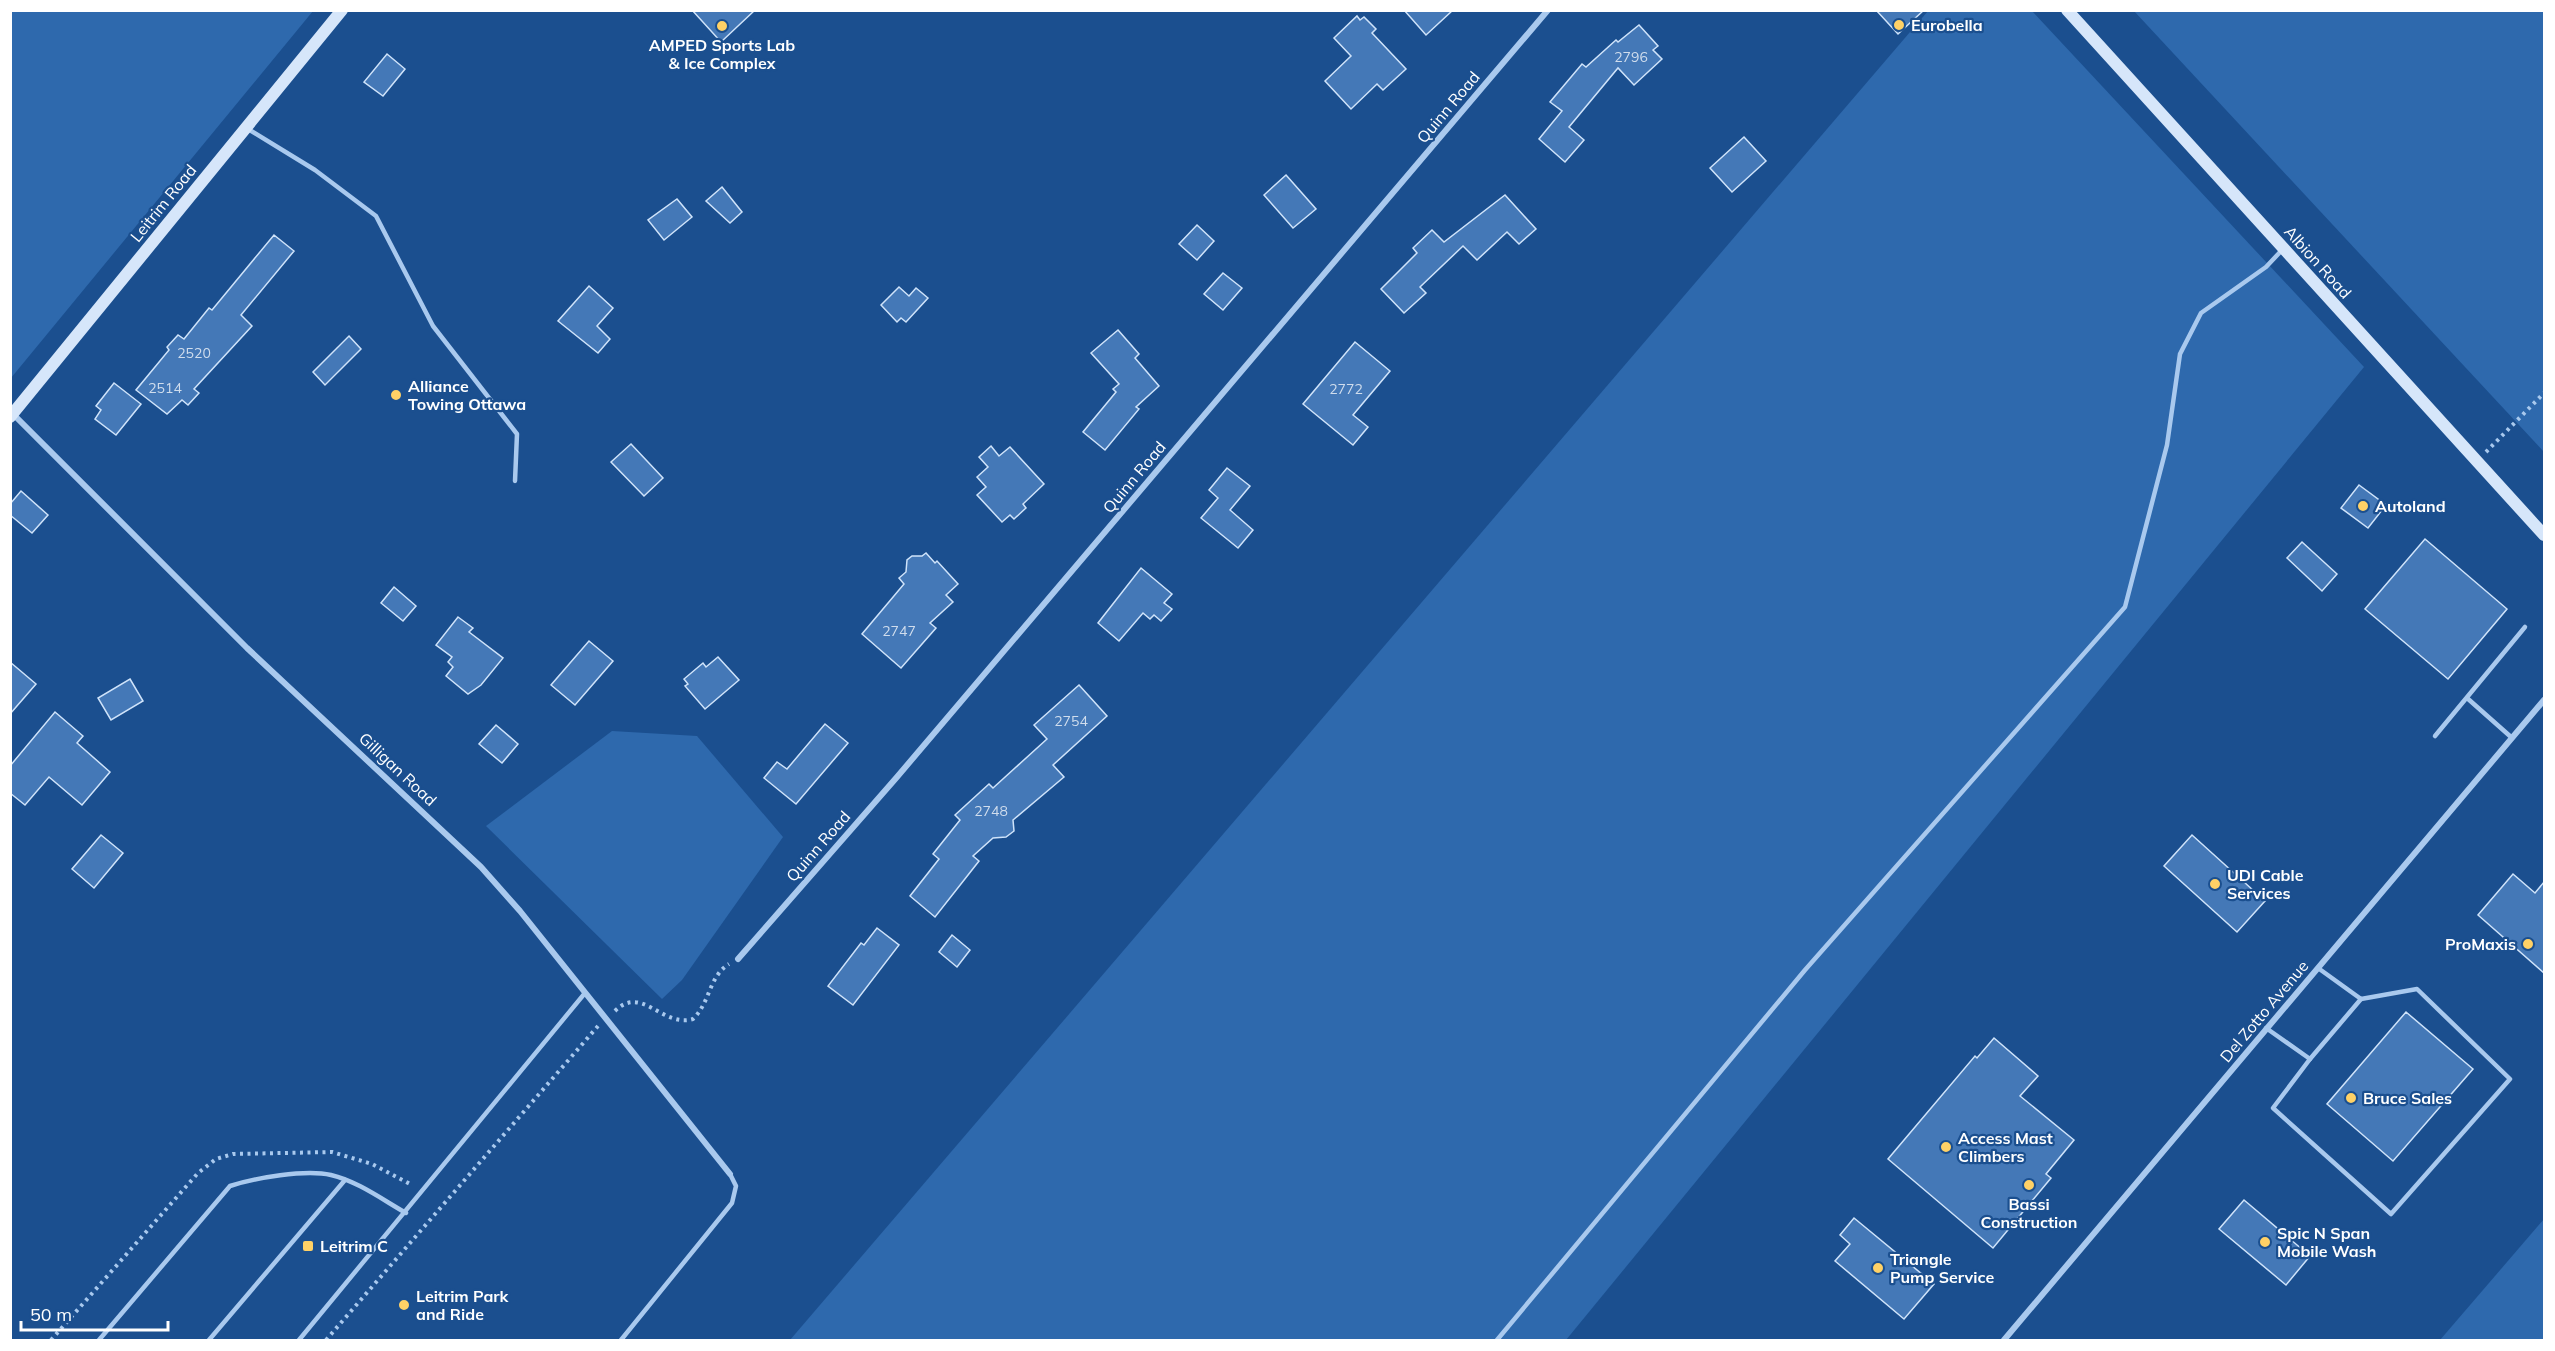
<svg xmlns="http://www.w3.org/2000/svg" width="2555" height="1351" viewBox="0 0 2555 1351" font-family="Mulish,sans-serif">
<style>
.green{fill:#2e69ad}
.building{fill:#4478b7;stroke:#cfe3fa;stroke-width:1.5}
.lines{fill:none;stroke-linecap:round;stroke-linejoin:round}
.path{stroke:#a9c9ee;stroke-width:4;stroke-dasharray:3 4.5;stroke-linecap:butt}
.service{stroke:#a9c9ee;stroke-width:4.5}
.minor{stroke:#a9c9ee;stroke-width:6}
.secondary{stroke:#d6e6fa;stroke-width:12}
.poi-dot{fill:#ffd166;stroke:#1b4f8f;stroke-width:2}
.labels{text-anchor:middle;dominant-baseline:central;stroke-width:4.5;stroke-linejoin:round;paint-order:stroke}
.number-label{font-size:14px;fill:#d0dded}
.poi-label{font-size:16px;font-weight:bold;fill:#fff;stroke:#1b4f8f;text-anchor:start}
.street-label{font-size:16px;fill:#fff;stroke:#1b4f8f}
</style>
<rect width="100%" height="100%" fill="#1b4f8f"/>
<g class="green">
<polygon points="11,10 313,11 11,378 10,11"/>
<polygon points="1928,11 2032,11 2364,367 1566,1340 790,1340"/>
<polygon points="2134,11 2544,11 2544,452"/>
<polygon points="612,731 697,736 783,837 682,980 662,999 486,826"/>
<polygon points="2544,1219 2544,1340 2440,1340"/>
</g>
<g class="building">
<polygon points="692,10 755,10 721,42"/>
<polygon points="1404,10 1453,10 1426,35"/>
<polygon points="1876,10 1924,10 1898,34"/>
<polygon points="1357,16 1360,20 1364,17 1376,29 1372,33 1406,69 1383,90 1377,84 1351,109 1325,81 1351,56 1334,38"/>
<polygon points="1639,25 1658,46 1653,50 1662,59 1634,85 1618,68 1569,127 1584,140 1565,162 1539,139 1562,111 1550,102 1582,64 1586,67 1616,40 1618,42"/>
<polygon points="387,54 405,69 383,96 364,82"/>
<polygon points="1744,137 1766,161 1732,192 1710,168"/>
<polygon points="1286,175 1316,209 1293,228 1264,195"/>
<polygon points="722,187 742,212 730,223 706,201"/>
<polygon points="1505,195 1536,229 1519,244 1507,232 1477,260 1463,246 1420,287 1426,293 1404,313 1381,289 1417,253 1413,248 1432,230 1444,242"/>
<polygon points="677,199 692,217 664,240 648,220"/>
<polygon points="1197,225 1214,241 1197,260 1179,244"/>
<polygon points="274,235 294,251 241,315 252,326 194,389 199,393 188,405 182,400 167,414 136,390 169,350 167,347 178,335 184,339 209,308 212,310"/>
<polygon points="1223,273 1242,288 1223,310 1204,294"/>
<polygon points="589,286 613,308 597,326 610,339 598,353 558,321"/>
<polygon points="899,287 909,296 916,288 928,298 906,322 901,318 897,322 881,305"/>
<polygon points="1118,330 1139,354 1135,358 1159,386 1136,407 1139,409 1105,450 1083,432 1116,392 1113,389 1119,384 1091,353"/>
<polygon points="349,336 361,349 325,385 313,372"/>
<polygon points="1355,342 1390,371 1353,415 1368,427 1353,445 1303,404"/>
<polygon points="114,383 141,404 116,435 95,419 101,410 96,406"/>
<polygon points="631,444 663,478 644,496 611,462"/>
<polygon points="991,446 999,456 1010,447 1044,484 1023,504 1026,508 1014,519 1010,515 1002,522 977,495 986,487 977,477 988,467 979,457"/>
<polygon points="1227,468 1250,486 1230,510 1253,530 1238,548 1201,518 1218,498 1209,490"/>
<polygon points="2359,485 2386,505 2368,528 2341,508"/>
<polygon points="21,491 48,515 32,533 10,515 10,504"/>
<polygon points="2425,539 2507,609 2448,679 2365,609"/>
<polygon points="2302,542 2337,574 2322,591 2287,558"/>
<polygon points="926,553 935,563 937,561 958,584 946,595 953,602 930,623 936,628 901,668 862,634 904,584 899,578 906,572 907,560 912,556 922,556"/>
<polygon points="1141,568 1172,594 1164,603 1172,609 1161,621 1154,615 1150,619 1143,613 1119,641 1098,623"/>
<polygon points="394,587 416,606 403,621 381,603"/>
<polygon points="458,617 473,628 469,632 503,658 481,685 468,694 446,676 453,667 448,662 452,657 436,645"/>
<polygon points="589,641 613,661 575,705 551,685"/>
<polygon points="718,657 739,680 705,709 685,686 688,684 684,679 703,663 706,667"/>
<polygon points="10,662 36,684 10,714"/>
<polygon points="130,679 143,701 111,720 98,698"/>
<polygon points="1079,685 1107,716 1053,765 1064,777 1013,820 1014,831 1006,837 993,838 973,856 979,861 935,917 910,896 939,859 933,854 960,820 955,815 989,784 993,788 1047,739 1034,725"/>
<polygon points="55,712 83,736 77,743 110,772 82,805 49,777 25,805 10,793 10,766"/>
<polygon points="825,724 848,743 796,804 764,778 777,762 787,769"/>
<polygon points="496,725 518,744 502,763 479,744"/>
<polygon points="101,835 123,853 94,888 72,869"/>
<polygon points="2192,835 2265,901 2237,932 2164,866"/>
<polygon points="2513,874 2535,893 2544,882 2544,973 2478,915"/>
<polygon points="877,928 899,945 853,1005 828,986 861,943 864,945"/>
<polygon points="952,935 970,950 957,967 939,952"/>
<polygon points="2406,1012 2473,1069 2393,1161 2327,1104"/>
<polygon points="1994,1038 2038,1076 2020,1096 2074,1140 2046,1174 2051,1178 1993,1248 1888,1159 1975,1056 1977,1058"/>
<polygon points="2244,1200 2310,1256 2286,1285 2219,1229"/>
<polygon points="1854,1218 1934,1284 1904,1319 1835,1261 1850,1244 1840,1235"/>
</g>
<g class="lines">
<g class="path">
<polyline points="2486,452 2544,393"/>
<path d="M615,1011c27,-27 47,17 78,8 17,-16 16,-43 36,-55"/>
<polyline points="51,1340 198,1173 216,1159 233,1154 332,1152 372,1164 412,1185"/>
<polyline points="326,1340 598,1026"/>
</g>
<g class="service">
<polyline points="248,129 315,170 376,216 433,326 517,434 515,481"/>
<polyline points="2467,698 2511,737"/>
<polyline points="2435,736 2525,627"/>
<polyline points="2266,1028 2310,1059 2273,1108 2391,1214 2510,1079 2417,989 2361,999 2318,968"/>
<polyline points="2310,1059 2361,999"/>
<path d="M99,1340l131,-154c25,-8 75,-17 101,-11 26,6 52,25 75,38"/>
<polyline points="209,1340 345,1180"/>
<polyline points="299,1340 585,993"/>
<polyline points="621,1340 732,1203 736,1186 730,1174"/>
<polyline points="1497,1340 1805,970 2125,607 2167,445 2180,354 2201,313 2266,267 2282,250"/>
</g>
<g class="minor">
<polyline points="13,414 247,648 481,867 520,911 730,1174"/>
<polyline points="738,959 897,777 1548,10"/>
<polyline points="2004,1340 2544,700"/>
</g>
<g class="secondary">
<polyline points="2067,10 2544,535"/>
<polyline points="10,417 342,10"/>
</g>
</g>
<g class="poi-dot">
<circle cx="1899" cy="25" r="6"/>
<circle cx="722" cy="26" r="6"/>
<circle cx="396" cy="395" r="6"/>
<circle cx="2363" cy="506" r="6"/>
<circle cx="2215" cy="884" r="6"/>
<circle cx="2528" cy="944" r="6"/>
<circle cx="2351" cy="1098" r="6"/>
<circle cx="1946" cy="1147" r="6"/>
<circle cx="2029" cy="1185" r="6"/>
<circle cx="2265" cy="1242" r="6"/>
<rect x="302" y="1240" width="12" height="12" rx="3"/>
<circle cx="1878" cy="1268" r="6"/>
<circle cx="404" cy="1305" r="6"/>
</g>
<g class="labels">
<g class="number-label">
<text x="1631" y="57">2796</text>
<text x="194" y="353">2520</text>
<text x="165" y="388">2514</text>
<text x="1346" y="389">2772</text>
<text x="899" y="631">2747</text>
<text x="1071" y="721">2754</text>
<text x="991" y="811">2748</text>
</g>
<g class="poi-label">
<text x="1911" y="25">Eurobella</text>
<text x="722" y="45" text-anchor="middle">AMPED Sports Lab<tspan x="722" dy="18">&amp; Ice Complex</tspan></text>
<text x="408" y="386">Alliance<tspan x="408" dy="18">Towing Ottawa</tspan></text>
<text x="2375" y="506">Autoland</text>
<text x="2227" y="875">UDI Cable<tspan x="2227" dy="18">Services</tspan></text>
<text x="2516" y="944" text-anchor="end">ProMaxis</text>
<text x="2363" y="1098">Bruce Sales</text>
<text x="1958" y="1138">Access Mast<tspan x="1958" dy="18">Climbers</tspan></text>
<text x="2029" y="1204" text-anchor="middle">Bassi<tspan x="2029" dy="18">Construction</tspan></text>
<text x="2277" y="1233">Spic N Span<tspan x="2277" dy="18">Mobile Wash</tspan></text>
<text x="320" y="1246">Leitrim C</text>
<text x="1890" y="1259">Triangle<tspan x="1890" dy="18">Pump Service</tspan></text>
<text x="416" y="1296">Leitrim Park<tspan x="416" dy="18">and Ride</tspan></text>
</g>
<g class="street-label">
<text transform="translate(1448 107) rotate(-50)">Quinn Road</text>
<text transform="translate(163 203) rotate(-51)">Leitrim Road</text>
<text transform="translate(2318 262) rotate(48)">Albion Road</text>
<text transform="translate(1134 477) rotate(-50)">Quinn Road</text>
<text transform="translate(398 769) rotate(43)">Gilligan Road</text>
<text transform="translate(818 846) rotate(-49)">Quinn Road</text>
<text transform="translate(2264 1011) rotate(-50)">Del Zotto Avenue</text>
</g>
</g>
<rect width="2555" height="1351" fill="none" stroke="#ffffff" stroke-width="24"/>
<path d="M21 1321v9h147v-9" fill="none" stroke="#ffffff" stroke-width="3"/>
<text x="30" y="1321" font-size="18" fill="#ffffff" stroke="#1b4f8f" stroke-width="4.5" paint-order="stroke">50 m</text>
</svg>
